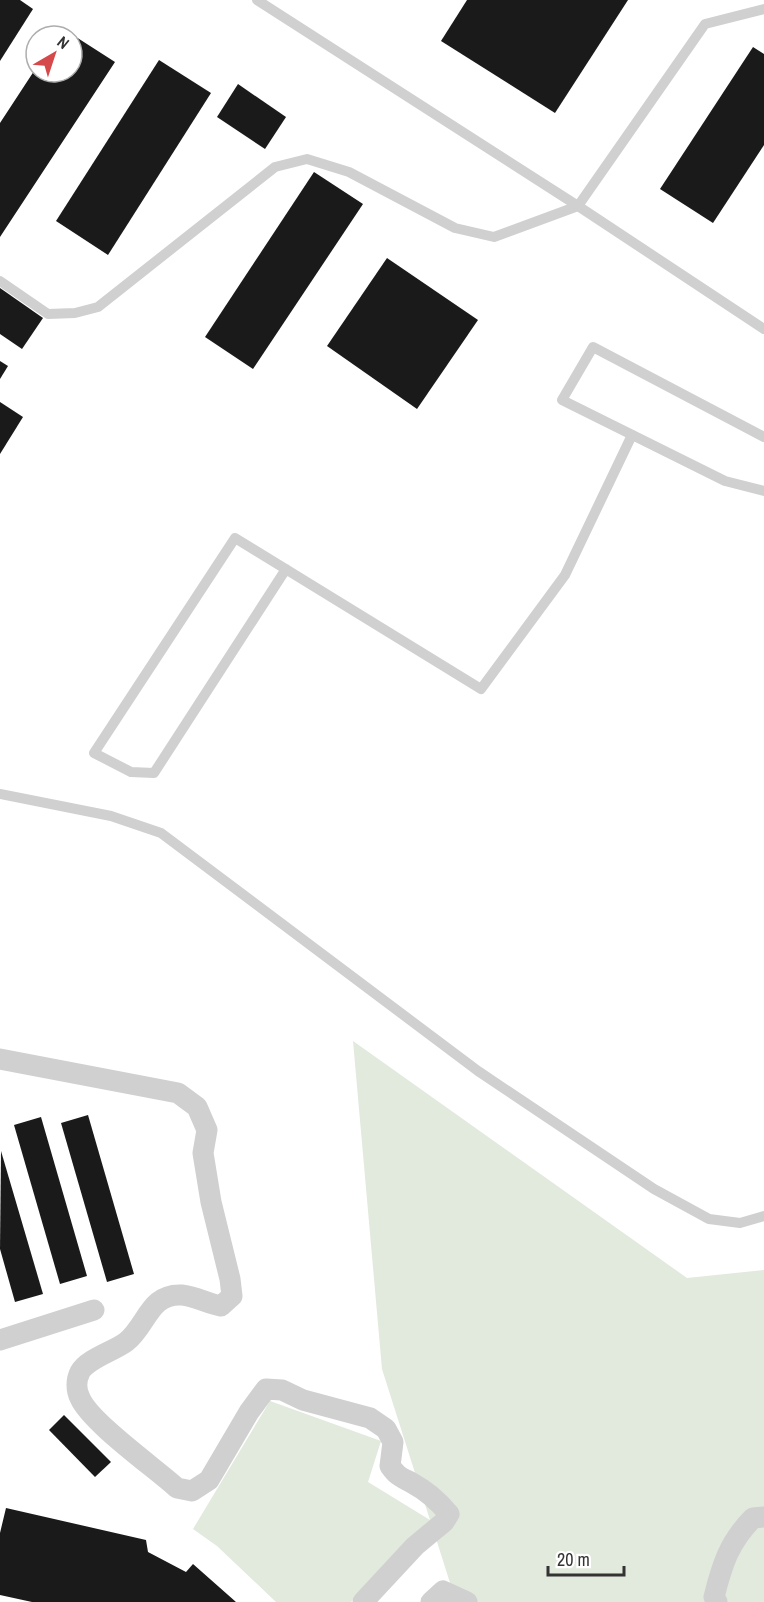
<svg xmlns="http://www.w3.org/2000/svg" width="764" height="1602" viewBox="0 0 764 1602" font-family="'Archivo Narrow',sans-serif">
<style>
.green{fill:#e2e9dd}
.building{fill:#1a1a1a}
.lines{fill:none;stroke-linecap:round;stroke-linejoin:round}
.lane{stroke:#d0d0d0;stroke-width:10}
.street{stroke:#d0d0d0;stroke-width:21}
</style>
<rect width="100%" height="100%" fill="#fff"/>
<polygon class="green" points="353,1041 687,1278 764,1270 764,1602 443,1602 451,1586 433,1529 351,1602 276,1602 217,1546 193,1529 270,1401 381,1441 368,1482 430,1520 382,1369"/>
<g class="building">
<polygon points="0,0 20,0 33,9 0,61"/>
<polygon points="467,0 628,0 555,113 441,41"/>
<polygon points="62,28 115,62 0,237 0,123 36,68 36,72 72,72 72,36 57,36"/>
<polygon points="753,47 764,54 764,145 713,223 660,189"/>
<polygon points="159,60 211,93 108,255 56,221"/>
<polygon points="238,84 286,117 265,149 217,117"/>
<polygon points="314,172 363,204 253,369 205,337"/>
<polygon points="387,258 478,320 417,409 327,346"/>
<polygon points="0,288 43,318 22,349 0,334"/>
<polygon points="0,361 8,366 0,379"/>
<polygon points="0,402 23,417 0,454"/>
<polygon points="88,1115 134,1274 107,1282 61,1123"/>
<polygon points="41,1117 87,1276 60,1284 14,1125"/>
<polygon points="1,1151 43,1294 15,1302 0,1249"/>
<polygon points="64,1415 111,1462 95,1477 49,1430"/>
<polygon points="6,1508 146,1540 148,1552 186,1572 193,1564 236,1602 32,1602 0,1595 0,1533"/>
</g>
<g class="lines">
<g class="lane">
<polyline points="257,0 578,206 764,329"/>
<polyline points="0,281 48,314 75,313 98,307 275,167 307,159 349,172 455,228 494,237 578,206 705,24 764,9"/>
<polyline points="764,437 593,347 562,400 725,481 764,491"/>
<polyline points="286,569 154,773 131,772 94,753 235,538 481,689 565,575 632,435"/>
<polyline points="0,794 111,816 161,833 478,1071 654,1189 709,1219 740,1223 764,1216"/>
</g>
<g class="street">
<path d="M0,1059l178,34 19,14 10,23 -4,23 8,49 19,77 2,17 -11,10c-13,-2 -26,-10 -39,-11 -33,-2 -35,31 -56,47 -12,9 -39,17 -46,30 -4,8 -4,18 0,26 10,24 75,70 97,90l15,3 17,-11 40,-68 17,-23 16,1 21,10 67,18 16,11 7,13 -3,24c8,11 11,11 22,17 15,8 27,19 37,31l-5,8 -29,24 -52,56"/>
<polyline points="0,1340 94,1310"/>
<polyline points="431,1602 443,1591 467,1602"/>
<path d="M717,1602l-3,-5c8,-32 15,-55 39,-79l11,-1"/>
</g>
</g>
<g transform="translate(54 54) rotate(39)"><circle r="28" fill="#ffffff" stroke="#adadad" stroke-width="1.5"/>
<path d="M0-4.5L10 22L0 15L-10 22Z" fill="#d6494b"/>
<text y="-9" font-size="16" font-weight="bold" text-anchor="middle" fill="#333333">N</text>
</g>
<path d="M548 1566v9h76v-9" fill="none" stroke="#333333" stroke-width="3"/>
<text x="557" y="1566" font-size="18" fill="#333333" stroke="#ffffff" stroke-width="4.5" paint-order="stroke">20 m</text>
</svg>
